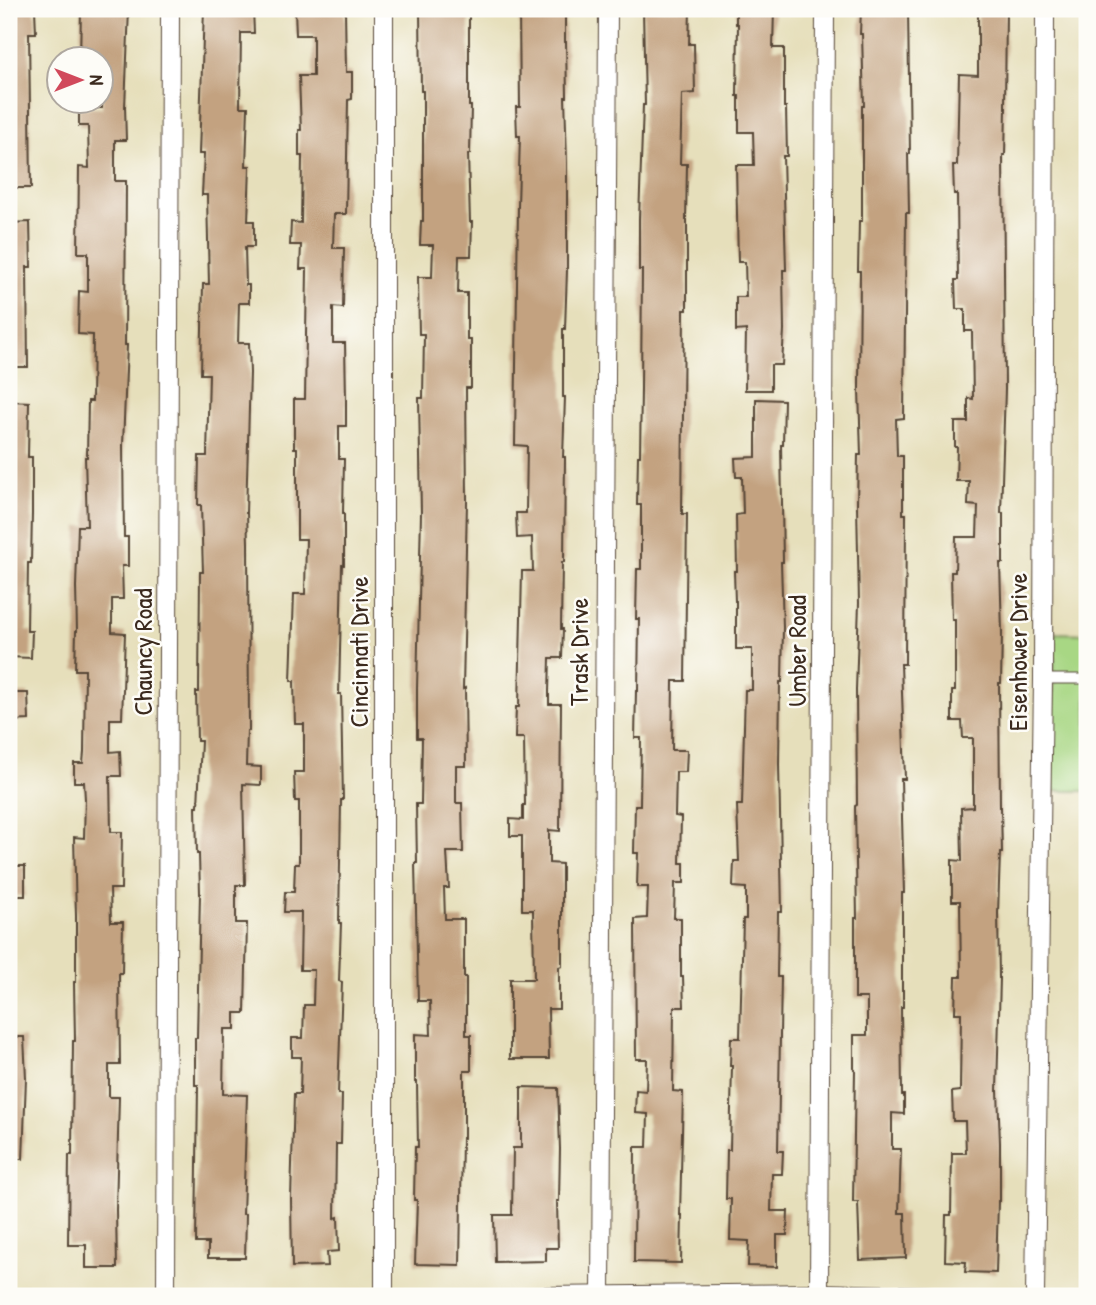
<svg xmlns="http://www.w3.org/2000/svg" width="1096" height="1305" viewBox="0 0 1096 1305" font-family="'Patrick Hand',sans-serif">
<style>
.green{fill:#a8d784;stroke:#728051;stroke-width:2}
.building{fill:#c3a280}
.lines{fill:none;stroke-linecap:round;stroke-linejoin:round}
.lane-casing{stroke:#554536;stroke-width:11}
.street-casing{stroke:#554536;stroke-width:20}
.lane{stroke:#fff;stroke-width:9}
.street{stroke:#fff;stroke-width:18}
.labels{text-anchor:middle;dominant-baseline:central;stroke-width:5;stroke-linejoin:round;paint-order:stroke}
.street-label{font-size:26px;fill:#3b2a1e;stroke:#fdfcf7}
</style>
<rect width="100%" height="100%" fill="#fdfcf7"/>
<filter id="ink" filterUnits="userSpaceOnUse"><feTurbulence type="fractalNoise" baseFrequency=".0143" numOctaves="2"/><feDisplacementMap in="SourceGraphic" scale="14" xChannelSelector="R" yChannelSelector="G"/><feConvolveMatrix kernelMatrix="1 2 1 2 8 2 1 2 1" color-interpolation-filters="sRGB"/></filter>
<filter id="wash" filterUnits="userSpaceOnUse"><feTurbulence type="fractalNoise" baseFrequency=".00686" numOctaves="4" result="noise"/><feDisplacementMap in="SourceGraphic" scale="28" xChannelSelector="R" yChannelSelector="G"/><feGaussianBlur stdDeviation="1.57" result="paint"/><feColorMatrix in="noise" values="0 0 0 0 0 0 0 0 0 0 0 0 0 0 0 0 0 1.4 0 .05"/><feComposite in="paint" operator="in"/></filter>
<g filter="url(#wash)">
<rect width="100%" height="100%" fill="#e6dfbb"/>
<polygon class="green" points="1055,633 1087,634 1087,791 1051,791"/>
<g id="blocks">
<g class="building">
<polygon points="9,9 35,9 36,33 29,33 31,188 9,188"/>
<polygon points="81,9 129,9 125,107 126,140 115,140 115,181 126,181 125,345 127,345 123,445 124,537 128,537 128,566 122,566 123,599 112,599 112,632 125,633 122,719 110,719 110,752 120,751 121,776 110,776 111,832 122,832 121,889 110,889 111,922 123,922 122,973 119,973 120,1065 109,1065 109,1097 119,1097 116,1210 117,1268 86,1268 86,1245 68,1245 69,1155 72,1155 73,1041 75,1041 74,982 76,982 76,916 74,837 84,838 85,799 84,782 74,782 74,763 83,763 84,752 85,670 75,670 76,631 77,631 76,587 78,526 87,526 85,457 87,457 88,401 92,401 93,335 78,334 79,291 88,292 88,253 78,253 79,167 89,168 88,126 79,126 79,108 102,108 102,60 80,60"/>
<polygon points="204,9 253,9 254,33 241,33 240,107 248,107 246,166 250,166 248,221 254,221 254,247 245,247 246,285 249,285 249,303 239,303 238,343 249,343 250,373 246,513 247,513 248,543 249,731 247,731 246,766 261,767 261,785 243,784 245,885 236,885 236,923 247,923 245,1013 235,1013 235,1029 224,1029 223,1094 247,1095 243,1214 246,1214 245,1258 208,1258 208,1243 196,1243 198,1085 195,1085 195,1038 197,1038 200,893 199,854 197,854 196,806 198,806 201,741 197,741 196,692 199,692 200,572 203,572 201,505 198,505 199,456 207,456 209,374 201,374 203,284 209,284 207,195 202,195 204,154 199,154"/>
<polygon points="295,9 345,9 346,72 352,72 352,99 348,100 346,214 334,214 333,248 344,248 343,308 333,307 333,343 345,343 346,400 346,426 339,426 339,459 344,459 343,513 344,513 344,565 342,565 339,694 341,694 343,800 341,800 339,923 341,923 339,981 342,982 338,1094 342,1094 341,1144 336,1144 335,1218 338,1217 339,1251 327,1252 328,1266 292,1267 291,1199 294,1094 300,1094 301,1057 292,1057 292,1038 303,1038 304,1005 313,1005 314,970 300,970 301,912 284,912 285,892 294,892 295,864 299,864 299,801 295,801 294,772 304,772 304,724 295,724 294,681 291,681 294,594 305,594 306,539 297,539 297,448 294,448 294,399 305,399 307,269 300,269 301,245 290,245 291,222 301,223 302,156 299,156 299,130 301,130 299,76 313,76 313,35 296,35"/>
<polygon points="420,9 469,9 469,106 471,106 470,154 468,154 470,222 472,222 471,256 459,256 458,293 467,293 467,340 471,340 471,388 466,388 467,501 463,689 465,688 466,766 456,766 456,803 462,803 463,852 447,852 449,888 444,888 445,919 464,919 464,977 466,977 466,1035 471,1035 471,1071 464,1071 464,1138 462,1138 460,1265 415,1264 417,1200 414,1200 415,1147 418,1147 417,1082 415,1082 415,1034 431,1035 430,1001 418,1001 415,863 417,863 416,804 421,804 422,738 417,738 417,689 421,513 419,398 423,398 424,334 419,334 418,277 432,277 433,245 420,245 421,221 423,221 423,91 421,91"/>
<polygon points="519,9 565,9 565,42 566,42 567,97 565,97 567,163 567,270 565,329 563,329 563,397 565,397 563,457 565,457 564,562 562,562 561,629 563,629 562,658 550,658 549,691 549,704 561,704 560,831 549,830 549,863 562,864 562,966 559,967 559,1009 548,1009 549,1059 510,1059 510,979 534,979 533,910 522,910 522,836 510,836 510,819 523,820 523,805 525,805 524,738 515,738 516,707 519,707 522,571 533,571 532,537 517,538 516,513 526,513 527,446 515,445 518,206 520,136 517,136 516,107 520,107"/>
<polygon points="643,9 690,9 689,44 694,44 695,93 682,94 680,164 687,164 686,220 687,220 687,310 684,310 682,514 687,514 685,681 673,681 672,750 687,750 686,772 676,772 675,816 681,817 680,863 684,863 684,883 675,883 674,918 681,918 681,977 683,977 684,1007 674,1007 673,1091 683,1092 680,1215 682,1215 681,1263 634,1262 635,1147 647,1147 648,1114 635,1113 636,1090 646,1091 647,1059 636,1059 635,919 647,918 648,887 637,887 638,853 634,853 635,805 640,805 641,738 635,738 636,691 638,691 639,619 636,619 637,569 641,569 641,505 637,505 638,456 640,456 641,389 642,270 639,270 639,219 643,105 645,105"/>
<polygon points="736,9 774,9 773,48 784,48 784,107 786,107 787,156 783,156 786,270 783,270 784,330 782,365 771,365 771,390 745,390 746,330 736,331 736,297 746,297 745,262 738,262 736,165 754,165 753,132 739,132 739,96 737,96 738,24 736,24"/>
<polygon points="861,9 908,9 910,154 908,154 909,213 906,213 904,418 896,419 897,456 903,456 903,514 906,514 905,664 901,664 905,779 901,779 904,893 902,893 902,990 903,990 903,1007 901,1007 902,1095 904,1095 904,1114 892,1113 892,1149 901,1149 899,1213 905,1213 906,1258 860,1260 858,1202 853,1202 855,1070 854,1070 854,1035 867,1035 867,998 855,998 855,918 857,918 855,806 857,805 856,690 859,603 857,504 858,455 861,455 859,389 860,271 858,271 859,221 862,221 862,106 864,106 862,34 860,34"/>
<polygon points="978,9 1006,9 1005,108 1006,108 1005,155 1003,155 1005,389 1001,513 1003,513 1003,563 1000,563 1002,633 1001,683 999,683 1000,807 1001,807 1002,853 1000,853 998,913 999,978 1000,978 997,1091 998,1091 1000,1143 1000,1201 998,1201 996,1273 965,1272 966,1262 945,1261 946,1215 951,1215 952,1153 966,1153 965,1121 953,1121 952,1092 960,1091 961,1013 955,1013 956,977 961,977 960,901 952,901 952,860 962,861 961,808 973,807 973,738 963,738 962,721 952,721 952,691 955,691 955,620 952,620 951,572 955,572 956,537 977,537 978,506 968,505 969,481 956,481 957,447 955,447 955,422 968,422 968,398 973,399 972,331 965,331 965,309 956,309 955,280 958,280 957,194 954,194 953,165 957,165 959,74 978,75"/>
<polygon points="30,222 31,267 27,267 28,367 9,367 9,223"/>
<polygon points="756,399 784,400 783,445 781,445 783,562 781,562 783,627 782,682 780,682 779,764 782,912 778,912 777,977 781,977 778,1151 783,1151 782,1174 772,1174 771,1211 788,1211 787,1235 777,1235 777,1267 748,1266 749,1241 730,1240 731,1199 726,1199 727,1150 730,1150 732,1066 730,1066 731,1038 740,1038 743,919 746,919 746,888 733,887 734,861 739,861 737,805 742,805 745,690 752,690 752,649 736,649 736,601 735,601 734,571 737,571 736,515 743,514 742,477 736,477 735,458 756,457"/>
<polygon points="9,401 29,402 28,457 32,457 32,514 31,563 28,563 27,631 32,631 31,658 9,657"/>
<polygon points="9,693 28,693 29,720 9,721"/>
<rect x="9" y="866" width="16" height="30"/>
<polygon points="9,1037 24,1037 26,1078 23,1159 9,1159"/>
<polygon points="521,1087 558,1088 560,1149 559,1201 557,1201 558,1248 546,1248 546,1261 495,1262 494,1215 512,1215 513,1148 521,1148"/>
</g>
</g>
</g>
<g filter="url(#ink)">
<use href="#blocks" fill-opacity="0" stroke="#554536" stroke-width="2"/>
<g class="lines">
<g class="lane-casing">
<polyline id="lane" points="1043,679 1087,679"/>
</g>
<g class="street-casing">
<g id="street">
<polyline points="819,1293 825,9"/>
<polyline points="601,1295 608,9"/>
<polyline points="166,1296 170,9"/>
<polyline points="384,1296 384,9"/>
<polyline points="543,1296 819,1293 933,1296"/>
<polyline points="1035,1296 1043,679 1045,9"/>
</g>
</g>
<use href="#lane" class="lane"/>
<use href="#street" class="street"/>
</g>
</g>
<g class="labels">
<g class="street-label">
<text transform="translate(796 651) rotate(-90)">Umber Road</text>
<text transform="translate(142 652) rotate(-90)">Chauncy Road</text>
<text transform="translate(358 652) rotate(-90)">Cincinnati Drive</text>
<text transform="translate(578 652) rotate(-90)">Trask Drive</text>
<text transform="translate(1017 652) rotate(-90)">Eisenhower Drive</text>
</g>
</g>
<rect width="1096" height="1305" fill="none" stroke="#fdfcf7" stroke-width="35"/>
<g transform="translate(80 80) rotate(90)"><circle r="33" fill="#fdfcf7" stroke="#afa8a0" stroke-width="2"/>
<path d="M0-5L12 26L0 18L-12 26Z" fill="#d1495b"/>
<text y="-10" font-size="19" font-weight="bold" text-anchor="middle" fill="#3b2a1e">N</text>
</g>
</svg>
